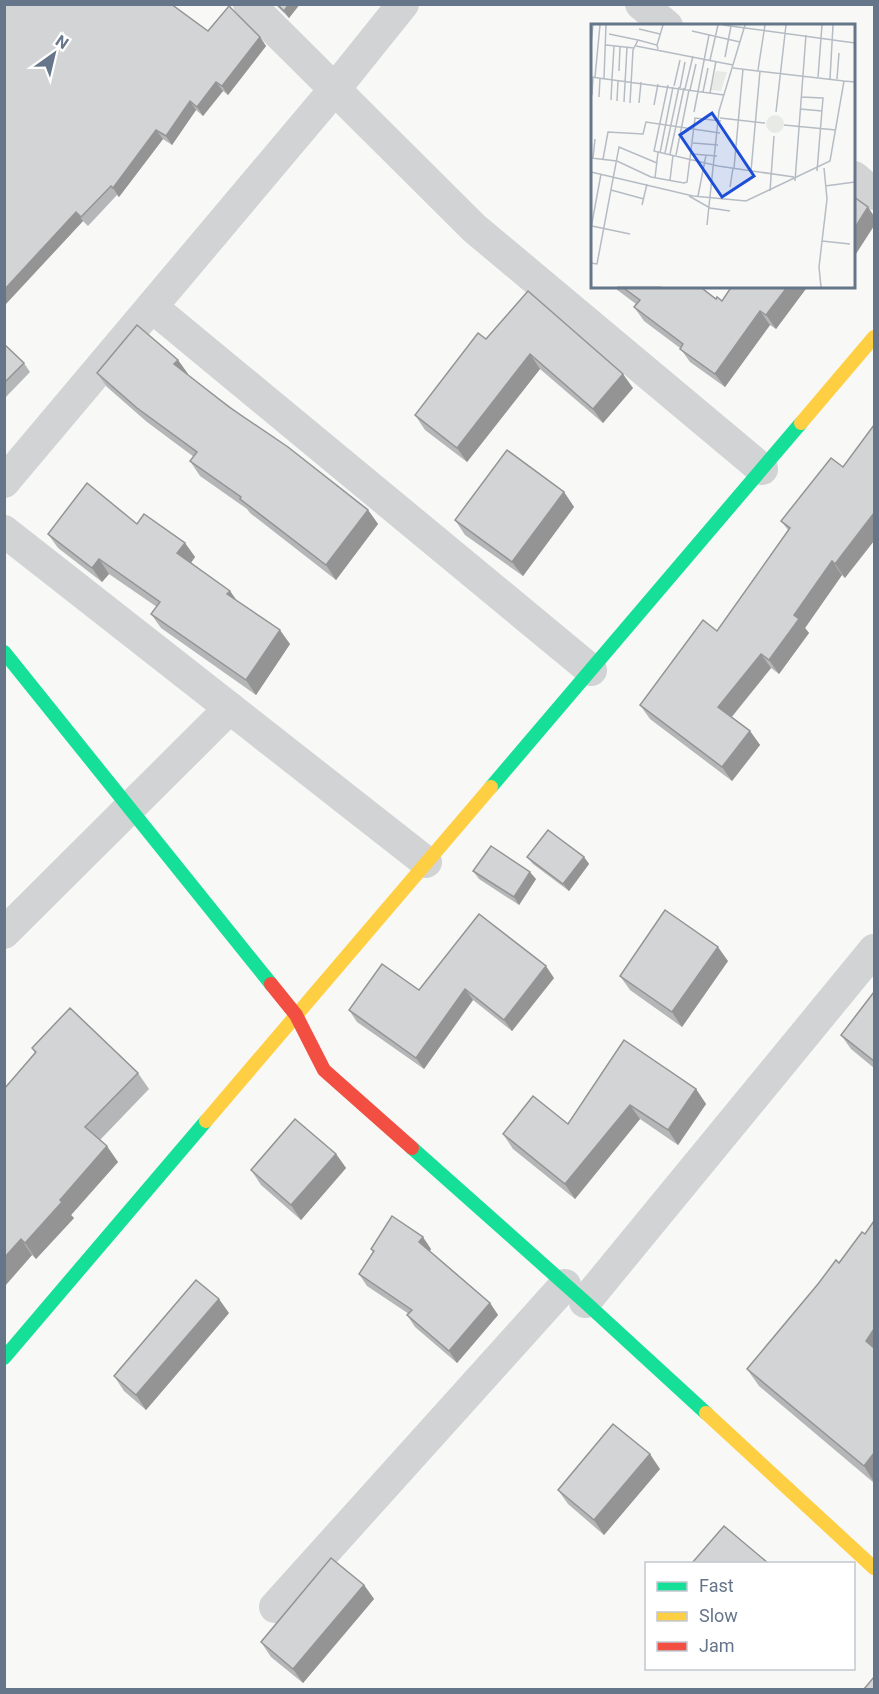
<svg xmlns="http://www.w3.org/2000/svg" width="879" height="1694" viewBox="0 0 879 1694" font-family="Roboto,sans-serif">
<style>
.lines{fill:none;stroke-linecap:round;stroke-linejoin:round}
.street{stroke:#d2d3d4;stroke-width:32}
.fast{stroke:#16e098;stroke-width:14}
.slow{stroke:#ffcf43;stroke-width:14}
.jam{stroke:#f24e42;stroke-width:14}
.wall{fill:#b5b6b7}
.shaded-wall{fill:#949495}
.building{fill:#d3d4d5;stroke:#949495;stroke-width:1.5}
.inset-road{fill:none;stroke:#b5bcc4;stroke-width:1.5}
.view{fill:#1d4ed8;fill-opacity:0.15;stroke:#1d4ed8;stroke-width:3}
.inset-edge{fill:none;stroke:#66768a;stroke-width:3}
</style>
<rect width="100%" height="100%" fill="#f8f8f7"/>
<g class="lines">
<g class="street">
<polyline points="249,4 474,228 762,469"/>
<polyline points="641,4 667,26"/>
<polyline points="854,177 874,194"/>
<polyline points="152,307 591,670"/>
<polyline points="4,482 334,90 403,4"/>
<polyline points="4,531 426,862"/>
<polyline points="4,933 230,708"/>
<polyline points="585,1302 874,950"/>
<polyline points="275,1607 565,1285"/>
</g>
<g class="fast">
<polyline points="4,652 271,984"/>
<polyline points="491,787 801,423"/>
<polyline points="412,1148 585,1302 706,1413"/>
<polyline points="4,1358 206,1121"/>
</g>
<g class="slow">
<polyline points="801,423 874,337"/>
<polyline points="206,1121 491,787"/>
<polyline points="706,1413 874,1568"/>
</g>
<polyline class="jam" points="271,984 296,1015 324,1070 412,1148"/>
</g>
<g class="wall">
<polygon points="4,4 208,31 260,37 266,46 228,95 223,91 203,116 196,110 172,145 163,139 119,197 117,195 88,226 83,221 4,306"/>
<polygon points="275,4 300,4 289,18"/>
<polygon points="612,286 699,286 716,299 722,301 732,286 808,286 776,329 770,325 725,387 690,362 680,348 644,321 634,307 636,304"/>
<polygon points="486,339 633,388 603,423 540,369 467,462 425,430 415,415"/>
<polygon points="4,344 24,363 30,372 4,399"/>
<polygon points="178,360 188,374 188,375 368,510 378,524 336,580 250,513 247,509 200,476 190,461 194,457 147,422 107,387 97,373"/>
<polygon points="843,467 845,578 842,575 805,628 809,633 779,674 771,668 732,717 750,731 760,745 732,781 650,719 640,705 717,631 788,530 781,521"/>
<polygon points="564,492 574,507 523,576 465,535 455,520"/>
<polygon points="137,524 185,543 195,557 191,563 230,591 236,600 290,644 256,695 161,628 151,614 157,607 109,574 102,582 58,548 48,534"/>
<polygon points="527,857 584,857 589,864 569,891 533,864"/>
<polygon points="473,871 536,879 519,905 479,879"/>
<polygon points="728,961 682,1027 630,990 620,976"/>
<polygon points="554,978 512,1031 473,1000 424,1069 357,1022 349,1010 419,990"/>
<polygon points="874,992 874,1068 851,1049 841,1035"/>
<polygon points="624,1040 696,1089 706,1104 678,1145 640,1119 575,1199 513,1149 503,1134 568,1124"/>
<polygon points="32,1048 138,1073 149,1089 100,1140 118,1162 71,1215 74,1218 36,1259 32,1255 4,1287 4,1089 35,1053"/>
<polygon points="336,1154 346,1168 301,1220 261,1185 251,1170"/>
<polygon points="874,1221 874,1483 759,1386 747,1369 839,1263 865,1234"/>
<polygon points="371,1249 431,1249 430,1251 490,1303 498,1315 457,1363 415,1327 407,1315 409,1314 367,1286 359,1274 373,1252"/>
<polygon points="229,1313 146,1410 124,1391 114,1376"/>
<polygon points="660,1469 604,1535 568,1504 558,1490"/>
<polygon points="364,1585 374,1599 303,1683 271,1657 261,1642"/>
</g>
<g class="shaded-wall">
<polygon points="289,4 300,4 289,18 284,11"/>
<polygon points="260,37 266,46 228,95 222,86"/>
<polygon points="216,82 223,91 203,116 197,107"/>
<polygon points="190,101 196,110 172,145 166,136"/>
<polygon points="156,130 163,139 119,197 113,188"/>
<polygon points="868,207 874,216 874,226 854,257 854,229"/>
<polygon points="76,212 83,221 4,306 4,290"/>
<polygon points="788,286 808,286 776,329 766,315"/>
<polygon points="760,311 770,325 725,387 715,374"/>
<polygon points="530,354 540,369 467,462 457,448"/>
<polygon points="178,360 188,374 184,379 174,364"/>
<polygon points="623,374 633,388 603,423 593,409"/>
<polygon points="564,492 574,507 523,576 512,562"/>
<polygon points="368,510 378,524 336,580 326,565"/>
<polygon points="874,513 874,541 845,578 835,564"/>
<polygon points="185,543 195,557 187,568 177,553"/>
<polygon points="99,559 109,574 102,582 92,568"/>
<polygon points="832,561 842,575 805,628 809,633 779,674 769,660 794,615"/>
<polygon points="230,591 240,605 227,594"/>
<polygon points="280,630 290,644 256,695 246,680"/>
<polygon points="761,654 771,668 728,721 718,707"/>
<polygon points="750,731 760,745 732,781 722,767"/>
<polygon points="584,857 589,864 569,891 563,884"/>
<polygon points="530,872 536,879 519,905 514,897"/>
<polygon points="718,947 728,961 682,1027 672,1012"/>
<polygon points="546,966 554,978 512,1031 504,1020"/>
<polygon points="465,989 473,1000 424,1069 416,1058"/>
<polygon points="696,1089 706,1104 678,1145 668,1130"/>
<polygon points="630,1105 640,1119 575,1199 565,1184"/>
<polygon points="107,1146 118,1162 71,1215 74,1218 36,1259 25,1243 60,1200"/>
<polygon points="336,1154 346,1168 301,1220 291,1205"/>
<polygon points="423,1237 431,1249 428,1254 419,1242"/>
<polygon points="21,1239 32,1255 4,1287 4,1258"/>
<polygon points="219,1299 229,1313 146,1410 136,1395"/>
<polygon points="490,1303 498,1315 457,1363 449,1351"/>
<polygon points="874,1329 874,1353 866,1341"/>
<polygon points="874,1453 874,1482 864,1466"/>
<polygon points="650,1454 660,1469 604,1535 594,1520"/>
<polygon points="364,1585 374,1599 303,1683 293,1669"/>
</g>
<g class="building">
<polygon points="4,4 171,4 208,31 229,6 260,37 222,86 216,82 197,107 190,101 166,136 156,130 113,188 111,186 81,217 76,212 4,290"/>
<polygon points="277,4 289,4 284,11"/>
<polygon points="854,197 868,207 854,229"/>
<polygon points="621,286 699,286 716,299 717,297 722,301 732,286 788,286 766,315 760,311 715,374 680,349 683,344 634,307 640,300"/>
<polygon points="528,291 623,374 593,409 530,354 457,448 415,415 478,333 486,339"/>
<polygon points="137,325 178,360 174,364 229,407 288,447 368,510 326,565 240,499 241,497 190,461 197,452 137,408 97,373"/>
<polygon points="4,344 24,363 4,383"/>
<polygon points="874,425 874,513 835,564 832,561 794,615 799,619 769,660 761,654 718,707 750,731 722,767 640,705 703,620 717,631 790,528 781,521 831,458 843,467"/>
<polygon points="507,450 564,492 512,562 455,520"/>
<polygon points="87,483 137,524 144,514 185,543 177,553 230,591 227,594 280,630 246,680 151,614 160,602 99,559 92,568 48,534"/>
<polygon points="548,830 584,857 563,884 527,857"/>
<polygon points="491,846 530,872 514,897 473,871"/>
<polygon points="665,910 718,947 672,1012 620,976"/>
<polygon points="479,914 546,966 504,1020 465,989 416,1058 349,1010 382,964 419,990"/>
<polygon points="874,992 874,1061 841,1035"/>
<polygon points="70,1008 138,1073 85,1127 107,1146 60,1200 62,1202 25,1243 21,1239 4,1258 4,1089 36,1052 32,1048"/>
<polygon points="624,1040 696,1089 668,1130 630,1105 565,1184 503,1134 533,1096 568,1124"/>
<polygon points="295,1119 336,1154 291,1205 251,1170"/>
<polygon points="392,1216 423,1237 419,1242 490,1303 449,1351 407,1315 412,1310 359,1274 374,1251 371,1249"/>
<polygon points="874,1221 874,1329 866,1341 874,1348 874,1453 864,1466 747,1369 818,1284 836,1260 839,1263 862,1232 865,1234"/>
<polygon points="196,1280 219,1299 136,1395 114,1376"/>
<polygon points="613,1424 650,1454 594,1520 558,1490"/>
<polygon points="724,1526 768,1563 692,1563"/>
<polygon points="331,1558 364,1585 293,1669 261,1642"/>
<polygon points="874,1677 874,1689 864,1689"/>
</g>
<g transform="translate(591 24)">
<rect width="264" height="264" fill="#f8f8f7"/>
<path d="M125,47l11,1 -6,19 -11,-1zM175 100a9 9 0 1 1 18 0a9 9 0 1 1-18 0Z" fill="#e8ebe5"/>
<path class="inset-road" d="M132,1l132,18M48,5l21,5M101,7l48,11M18,10l29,6 -5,10 -3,53M47,16l19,5 1,4M0,20l2,-19M15,21l28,3M66,21l6,-20M45,22l97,19M134,33l6,-31M119,36l8,-35M142,44l111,13M167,46l7,-45M28,47l1,-24M0,53l133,18M4,53l5,-52M227,53l4,-52M13,54l2,-53M21,55l2,-33M239,55l3,-54M246,55l2,-26M83,62l6,-26M89,64l5,-26M94,65l8,-33M99,66l6,-26M112,68l5,-24M119,69l6,-32M1,71l1,-18M8,73l1,-19M210,73l22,1 -6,73M20,76l1,-21M26,77l1,-21M33,78l3,-55M48,79l2,-21M63,81l4,-21M209,85l22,2M103,88l15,-77M185,88l10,-87M129,94l45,5M193,101l52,5M102,119l25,2M67,128l60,14 76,11M69,129l13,-66M74,129l14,-66M79,130l14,-66M101,130l25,2M85,131l13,-65M0,134l26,3 34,16 33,6 3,-1 8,-64 26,3M2,134l2,-19M12,135l5,-27 35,2 3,-12 74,11M143,144l9,-99M160,147l9,-100M0,148l102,24 53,5 84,-40 14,-80 11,1v4M64,154l3,-26 -4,-1 14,-66M79,156l3,-25M204,157l11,-146M234,162l30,-4M139,163l3,-19M20,166l33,9M179,167l4,-55M98,172l21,12 20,3M107,172l8,-41M51,181l5,-21M116,201l12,-114 26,-86M1,202l38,8M0,204l10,-54M231,217l28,3M0,239l6,1 22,-117 38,16M26,263h44M230,263l-2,-20 8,-68 -3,-31"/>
<path class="view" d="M121,89l42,63 -32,21 -42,-62z"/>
<rect width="264" height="264" class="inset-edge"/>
</g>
<rect width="879" height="1694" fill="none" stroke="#66768a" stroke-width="12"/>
<rect x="645" y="1562" width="210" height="108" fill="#ffffff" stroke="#c2c8d0" stroke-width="1.5"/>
<rect x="657" y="1582" width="30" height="9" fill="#16e098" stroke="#c2c8d0" stroke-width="1.5"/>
<text x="699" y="1592" font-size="18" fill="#66768a">Fast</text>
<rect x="657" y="1612" width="30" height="9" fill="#ffcf43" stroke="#c2c8d0" stroke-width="1.5"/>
<text x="699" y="1622" font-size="18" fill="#66768a">Slow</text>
<rect x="657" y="1642" width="30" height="9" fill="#f24e42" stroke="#c2c8d0" stroke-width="1.5"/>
<text x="699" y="1652" font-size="18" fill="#66768a">Jam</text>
<g transform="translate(54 54) rotate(34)" stroke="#ffffff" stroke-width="4.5" paint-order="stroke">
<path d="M0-4.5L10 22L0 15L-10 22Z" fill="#66768a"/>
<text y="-9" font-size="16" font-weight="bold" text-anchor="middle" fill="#66768a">N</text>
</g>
</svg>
